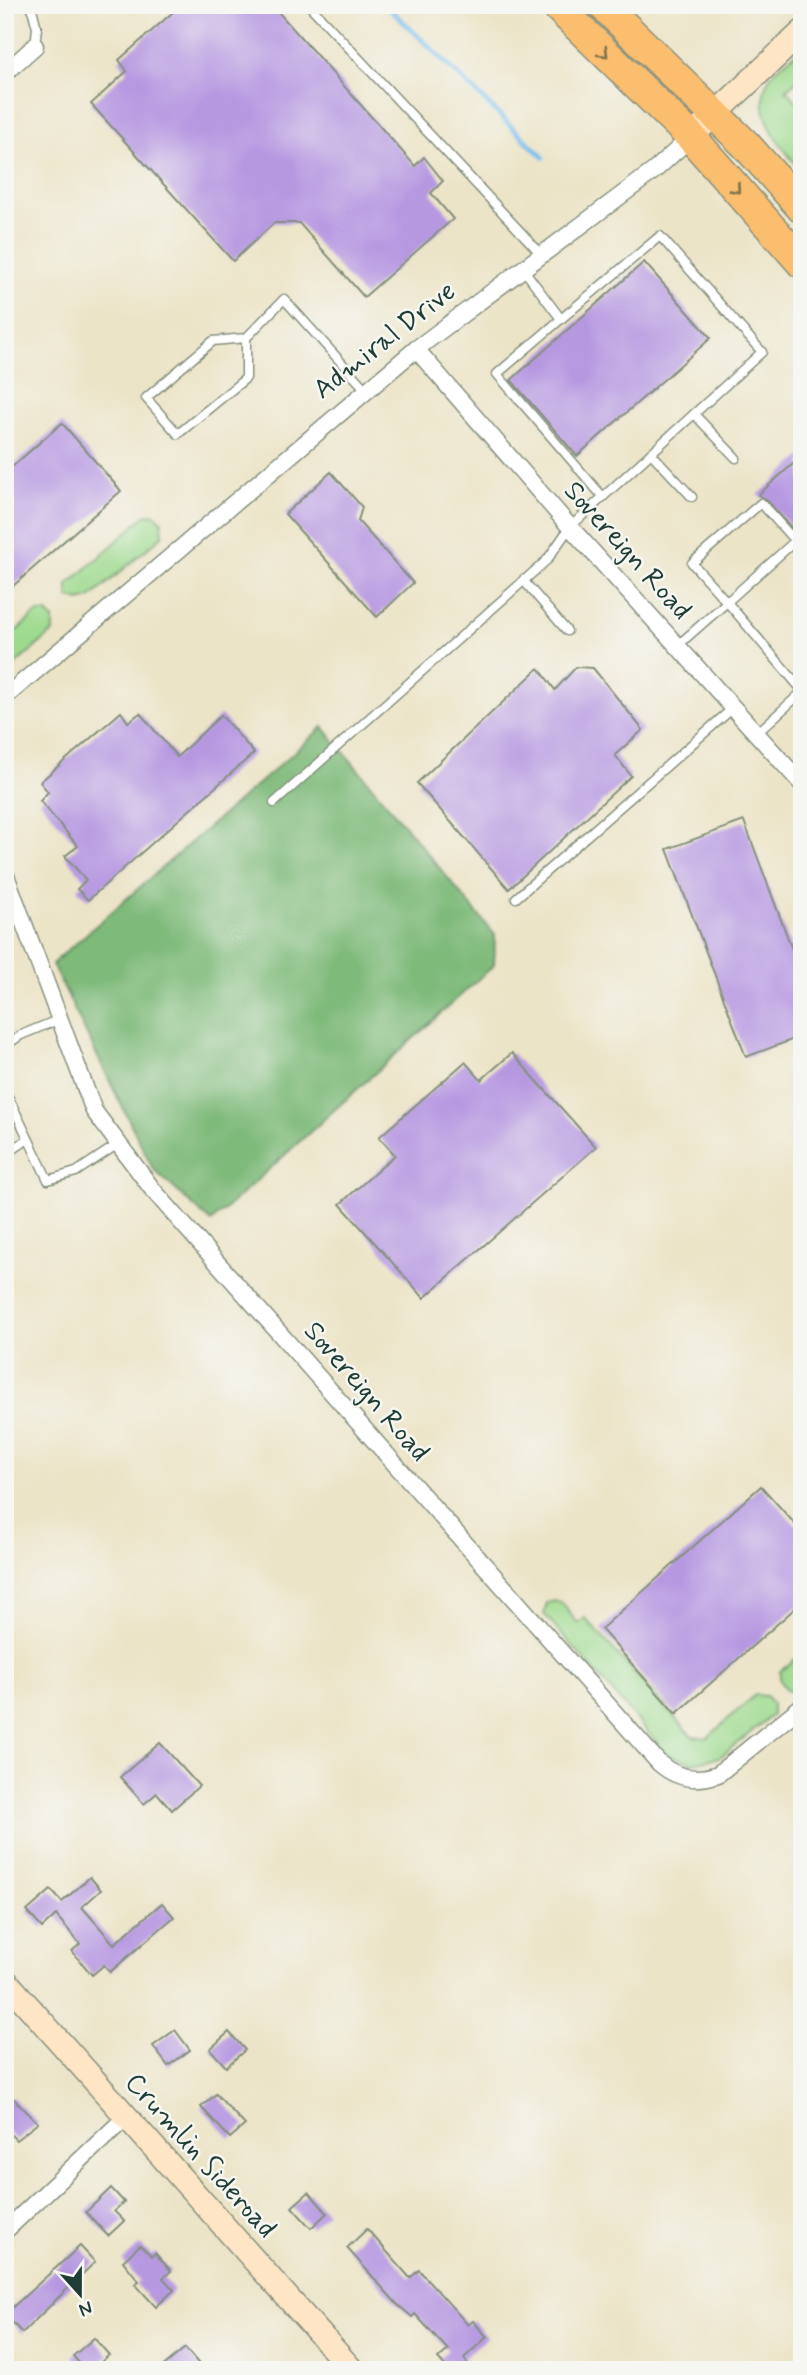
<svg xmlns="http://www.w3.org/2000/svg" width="807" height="2375" viewBox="0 0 807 2375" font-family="Mynerve,sans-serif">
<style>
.green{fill:#9eda8e;stroke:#5e8c61;stroke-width:2}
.forest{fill:#7eba79;stroke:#4e7c56;stroke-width:2}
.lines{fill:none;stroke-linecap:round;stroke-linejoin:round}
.stream{stroke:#76bded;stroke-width:5}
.building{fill:#b698e1}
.lane-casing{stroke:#86907e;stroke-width:11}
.street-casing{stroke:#86907e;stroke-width:19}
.secondary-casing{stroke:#86907e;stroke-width:26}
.highway-casing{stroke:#86907e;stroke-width:33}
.lane{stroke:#fff;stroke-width:8}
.street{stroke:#fff;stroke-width:16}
.secondary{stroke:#fde5c5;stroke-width:23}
.highway{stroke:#fbbd6e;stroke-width:30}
.oneway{stroke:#82774e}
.labels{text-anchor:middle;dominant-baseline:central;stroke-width:5;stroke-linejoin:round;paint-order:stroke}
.street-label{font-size:28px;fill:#1f3d34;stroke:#f6f6f2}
</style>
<rect width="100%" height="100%" fill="#f6f6f2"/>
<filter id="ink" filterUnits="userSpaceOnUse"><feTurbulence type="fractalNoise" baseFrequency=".0143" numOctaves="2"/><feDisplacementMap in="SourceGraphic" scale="14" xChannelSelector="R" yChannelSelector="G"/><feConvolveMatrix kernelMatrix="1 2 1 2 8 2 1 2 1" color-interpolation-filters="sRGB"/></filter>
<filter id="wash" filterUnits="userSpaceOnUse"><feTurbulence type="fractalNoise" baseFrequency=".00686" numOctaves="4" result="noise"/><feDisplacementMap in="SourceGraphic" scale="28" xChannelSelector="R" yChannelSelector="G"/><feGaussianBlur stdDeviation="1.57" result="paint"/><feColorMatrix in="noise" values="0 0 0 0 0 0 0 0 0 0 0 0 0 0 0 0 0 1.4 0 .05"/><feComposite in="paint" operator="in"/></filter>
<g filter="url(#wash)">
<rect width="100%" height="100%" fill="#ece4c7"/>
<g class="green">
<path d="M802,48v28l-16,14 16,17v64c-22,-24 -54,-64 -30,-97 8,-10 21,-18 30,-26z"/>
<polygon points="147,514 156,515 162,522 163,535 90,598 80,601 68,597 68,585"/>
<polygon points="37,613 47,613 53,619 53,632 5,673 5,641"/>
<polygon points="555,1601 562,1603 578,1624 585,1618 692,1736 707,1738 755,1695 766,1696 772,1704 772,1715 720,1757 693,1763 667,1754 544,1614 547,1603"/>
<polygon points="802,1654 802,1690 798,1693 786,1690 780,1681 780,1671"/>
</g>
<polygon class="forest" points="323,727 495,935 494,965 211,1222 153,1169 52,964"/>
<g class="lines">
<polyline class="stream" points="386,5 543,157"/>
</g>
<g id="blocks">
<g class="building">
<polygon points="181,5 272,5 415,166 424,157 443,181 431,193 453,219 364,297 299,223 274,223 233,261 91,104 127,71 119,60"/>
<polygon points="644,262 711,338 577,456 511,380"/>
<polygon points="62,423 121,491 5,593 5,473"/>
<polygon points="802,456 802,546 800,537 766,499 758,495"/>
<polygon points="331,472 362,507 358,521 413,583 377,617 285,514"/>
<polygon points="576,667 593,668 643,730 615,755 631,776 509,889 417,783 539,668 555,690"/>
<polygon points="121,712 128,722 140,713 177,757 221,715 254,753 88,900 77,889 86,880 65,856 78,846 40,801 48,792 40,782"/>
<polygon points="744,821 802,976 802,1036 746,1057 667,849"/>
<polygon points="512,1053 596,1147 424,1298 340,1204 395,1155 379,1137 465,1062 481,1080"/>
<polygon points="761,1486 802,1532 802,1602 676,1714 601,1629"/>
<polygon points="160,1743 199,1786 172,1810 157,1793 144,1804 120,1777"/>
<polygon points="90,1877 101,1890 82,1907 114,1944 162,1903 174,1917 110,1972 104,1965 92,1975 72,1951 80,1944 56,1915 42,1928 27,1911 51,1890 62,1902"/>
<polygon points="175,2030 190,2050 168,2066 153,2046"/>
<polygon points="229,2032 245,2050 226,2067 210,2049"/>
<polygon points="216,2094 245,2125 230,2138 201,2107"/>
<polygon points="12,2097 38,2123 16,2140 5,2129 5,2104"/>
<polygon points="111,2188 124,2202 114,2211 124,2221 108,2236 86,2212"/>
<polygon points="309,2192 327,2213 311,2228 292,2207"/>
<polygon points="367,2229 410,2278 419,2270 468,2325 473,2321 487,2337 464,2358 471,2370 448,2370 438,2359 448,2350 415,2314 412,2317 397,2304 347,2248"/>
<polygon points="140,2245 152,2256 155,2253 171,2271 163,2278 174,2290 156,2307 135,2284 139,2281 123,2261"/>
<polygon points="80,2246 95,2262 22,2333 5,2314"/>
<polygon points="94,2338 109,2355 92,2370 85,2370 73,2356"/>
<polygon points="185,2348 204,2370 159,2370"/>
</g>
</g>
</g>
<g filter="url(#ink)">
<use href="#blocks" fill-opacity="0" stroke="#86907e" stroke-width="2"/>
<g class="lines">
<g class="lane-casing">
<g id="lane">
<polyline points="31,5 37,28 35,46"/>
<polyline points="309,5 543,256"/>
<polyline points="561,319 497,374 603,497"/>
<polyline points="246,338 246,378 178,434 146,398 213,341 246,338 284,299 367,391"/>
<polyline points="694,414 736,458"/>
<polyline points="651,453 692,497"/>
<polygon points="761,503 795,541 727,602 692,563"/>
<polyline points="523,580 567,631"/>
<polyline points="677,646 727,602 802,690"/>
<polyline points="756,734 802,692"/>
<polyline points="274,803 547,560 570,527 762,352 660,236 561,319 524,270"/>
<polyline points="516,898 733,708"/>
<polyline points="5,1046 21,1035 60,1019"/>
<polyline points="5,1090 48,1180 76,1172 118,1144"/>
<polyline points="5,1155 28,1139"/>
</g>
</g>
<g class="street-casing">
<g id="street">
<polyline points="5,73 35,46"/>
<polyline points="416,349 570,527 802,784"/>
<polyline points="5,697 416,349 655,170 691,137"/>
<path d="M5,873l89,238 59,79 506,573c17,15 37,19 59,11l84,-68"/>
<polyline points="5,2231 125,2118"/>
</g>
</g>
<g class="secondary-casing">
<g id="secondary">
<polyline points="691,137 802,32"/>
<polyline points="5,1980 352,2370"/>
</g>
</g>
<g class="highway-casing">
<g id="highway">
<polyline points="556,5 691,137 802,263"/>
<polyline points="603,5 746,145 802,208"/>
</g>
</g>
<use href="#lane" class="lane"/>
<use href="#street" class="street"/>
<use href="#secondary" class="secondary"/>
<use href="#highway" class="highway"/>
</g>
<defs><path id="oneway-chevron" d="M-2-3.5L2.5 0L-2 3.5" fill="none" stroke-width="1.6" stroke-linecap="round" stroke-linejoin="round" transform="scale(1.75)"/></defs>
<g class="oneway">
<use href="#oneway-chevron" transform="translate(604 53) rotate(45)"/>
<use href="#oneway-chevron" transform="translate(736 189) rotate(49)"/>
</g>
</g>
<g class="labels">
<g class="street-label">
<text transform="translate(385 341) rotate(-38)">Admiral Drive</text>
<text transform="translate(627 551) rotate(48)">Sovereign Road</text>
<text transform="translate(366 1392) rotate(49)">Sovereign Road</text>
<text transform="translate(200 2156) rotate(48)">Crumlin Sideroad</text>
</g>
</g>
<rect width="807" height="2375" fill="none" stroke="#f6f6f2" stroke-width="28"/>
<g transform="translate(80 2294) rotate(159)" stroke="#f6f6f2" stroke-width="5" paint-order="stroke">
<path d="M0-5L12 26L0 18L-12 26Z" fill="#1f3d34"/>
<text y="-10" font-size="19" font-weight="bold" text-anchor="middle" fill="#1f3d34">N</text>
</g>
</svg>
